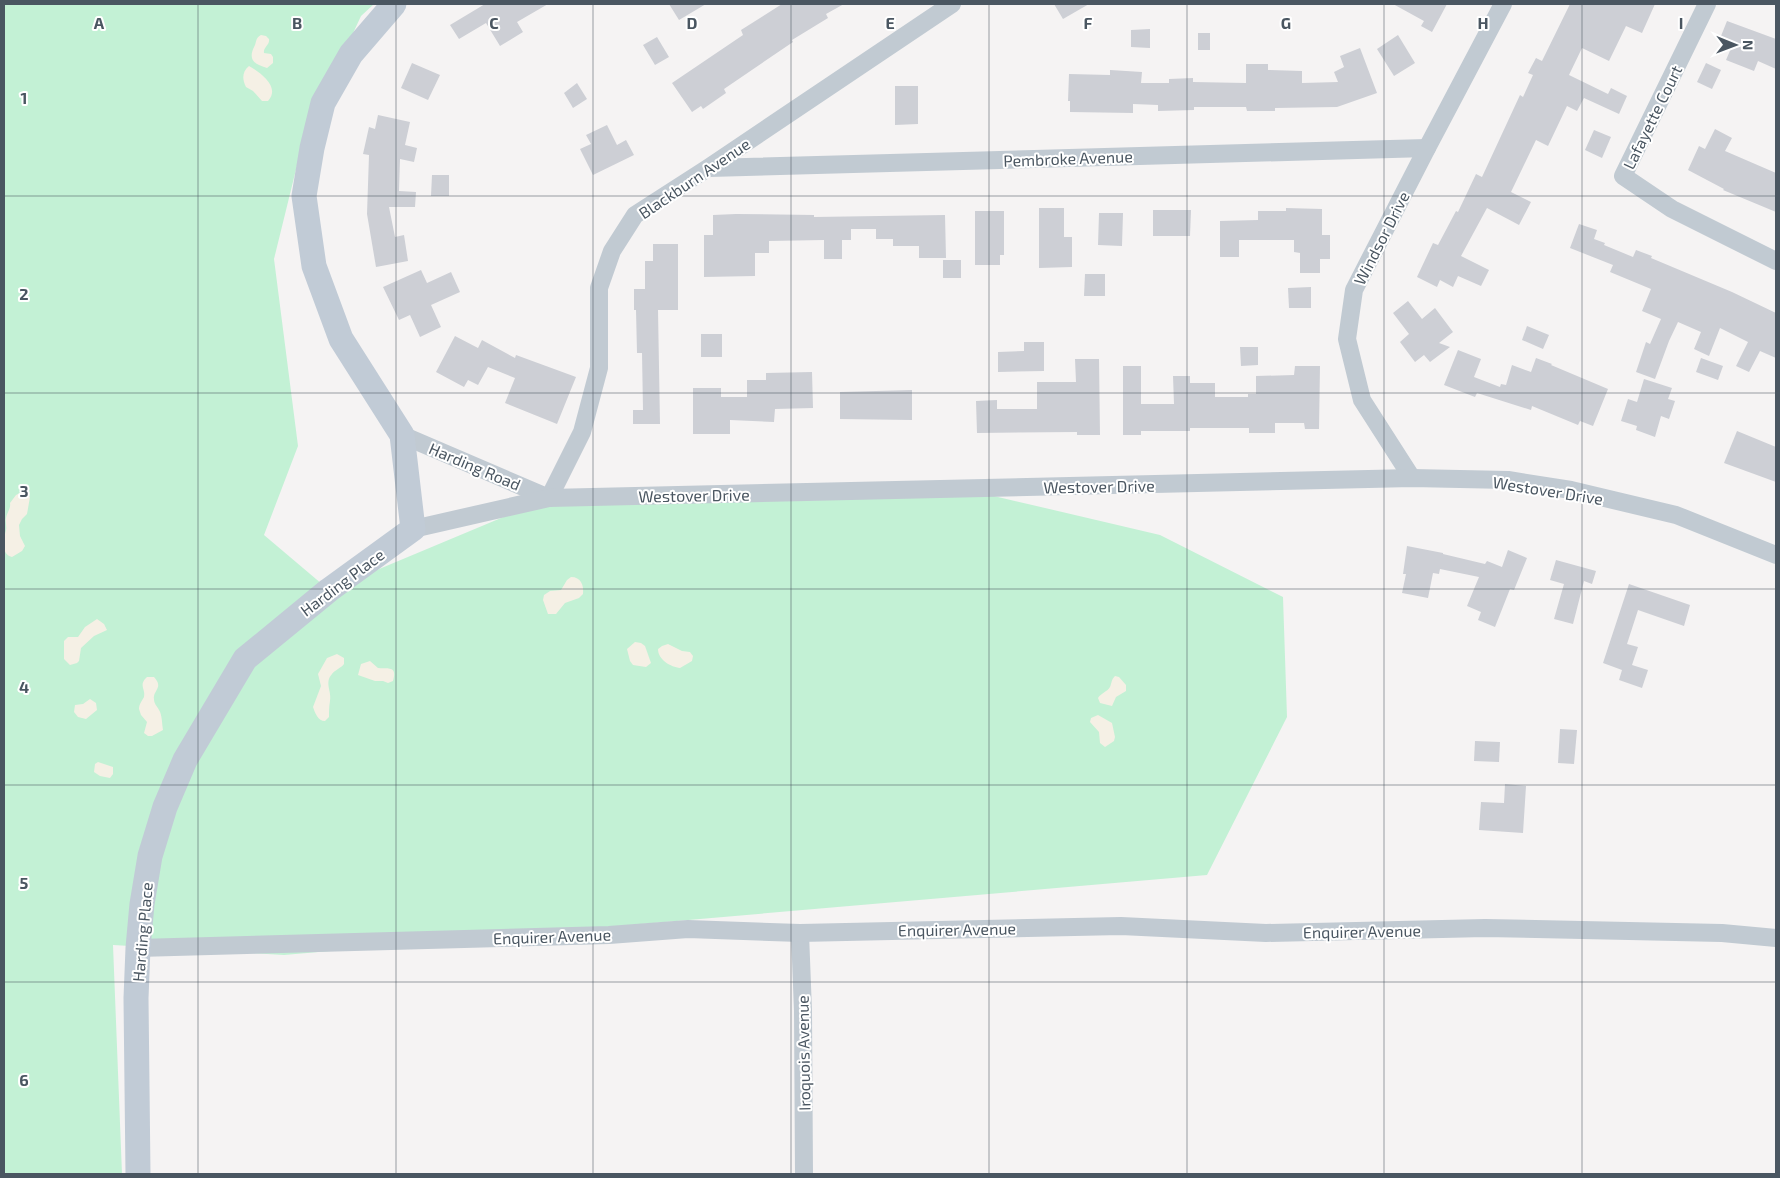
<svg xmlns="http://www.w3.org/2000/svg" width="1780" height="1178" viewBox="0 0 1780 1178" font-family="'Exo 2',sans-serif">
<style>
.green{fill:#c3f1d5}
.sand{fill:#f5f0e5}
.building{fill:#cdcfd5}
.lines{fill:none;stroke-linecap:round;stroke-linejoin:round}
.minor{stroke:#c1cad2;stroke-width:18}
.secondary{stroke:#c1cbd6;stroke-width:25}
.grid{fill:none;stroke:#4a5661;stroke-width:1;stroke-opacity:0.55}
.labels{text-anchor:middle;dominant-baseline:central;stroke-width:4;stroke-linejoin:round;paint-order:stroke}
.street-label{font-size:16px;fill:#4a5661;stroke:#fff}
.grid-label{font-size:16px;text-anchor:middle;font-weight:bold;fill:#4a5661;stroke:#fff;stroke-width:4;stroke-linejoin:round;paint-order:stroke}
</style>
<rect width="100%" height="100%" fill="#f5f3f3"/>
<polygon class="green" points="4,4 374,4 361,16 303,141 274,259 298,446 264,535 329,590 549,498 960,488 1160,535 1283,597 1287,717 1207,875 284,955 113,945 122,1174 4,1174"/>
<g class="sand">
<path d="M261,35l5,1 3,3c1,6 -6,8 -5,14l7,1 2,3v6l-6,5c-15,-4 -19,-10 -12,-23 2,-6 1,-7 6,-10z"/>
<path d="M249,66c11,6 32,21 19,35h-6l-9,-10 -7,-4c-4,-8 -4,-15 3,-21z"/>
<path d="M20,493h5l5,4 -3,17 -5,5 -3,6 1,11 5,10 -3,5 -10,6c-12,-3 -8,-19 -6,-27 1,-4 -1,-8 0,-12 1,-6 5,-9 4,-15l6,-8z"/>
<path d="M571,577c10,0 13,8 12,17l-4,4 -14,5 -9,11h-8l-5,-14 1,-5 6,-4 11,-1 6,-10z"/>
<polygon points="97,619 104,624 107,630 94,636 81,648 79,661 77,663 70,665 64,659 64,641 68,637 78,637 85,627"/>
<polygon points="635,642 641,643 645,646 651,663 646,667 633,665 630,661 627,649"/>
<path d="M668,644l14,7 8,1 3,4 -1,5 -12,7c-9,-1 -22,-8 -22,-19l4,-3z"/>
<path d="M337,654l7,4v6c-3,4 -9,6 -12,10 -8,9 0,17 -2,27 -1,6 -1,10 -1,16l-4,4c-7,0 -10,-8 -12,-14l8,-21 -3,-12 9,-16z"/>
<path d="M370,661l8,7c9,1 20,-3 15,13l-5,2 -5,-2h-8l-17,-6 3,-11z"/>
<path d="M1115,676l4,1 7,8v6l-10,6 -4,9 -12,-3 -2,-5c3,-5 9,-6 12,-11 2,-5 1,-7 5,-11z"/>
<path d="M147,677h7c10,11 -1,13 0,22 0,5 3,7 5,11 3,4 3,14 4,20l-11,6h-4l-4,-3 3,-11 -6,-7 -2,-6c0,-5 3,-8 5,-12 2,-8 -6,-12 3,-20z"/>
<polygon points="90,699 96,703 97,710 86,719 78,717 74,712 75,705 83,704"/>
<polygon points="1098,715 1112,723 1115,737 1114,741 1105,747 1100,743 1099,732 1090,722 1091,718"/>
<polygon points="98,762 113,767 113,774 110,778 100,776 94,772 95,764"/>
</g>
<g class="building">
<polygon points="485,4 548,4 517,22 523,32 500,46 486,23 459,39 450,25"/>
<polygon points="669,4 706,4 679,20"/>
<polygon points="782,4 844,4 826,14 828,18 792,40 793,42 724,89 726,93 703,109 701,106 692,112 672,83 743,35 741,30"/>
<polygon points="1054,4 1089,4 1063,19"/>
<polygon points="1393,4 1447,4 1432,32 1421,26 1424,21"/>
<polygon points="1570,4 1655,4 1642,33 1626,26 1609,61 1582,48 1569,75 1608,94 1611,88 1627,96 1619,114 1584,98 1577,111 1567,106 1548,146 1536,140 1511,192 1531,202 1519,225 1487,208 1461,256 1489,270 1481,286 1458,276 1453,287 1440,280 1437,287 1417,277 1433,243 1438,245 1456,211 1458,212 1476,174 1482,177 1520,95 1523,97 1533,75 1528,73 1536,58 1542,61"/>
<polygon points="1727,21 1776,39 1776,69 1758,61 1754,71 1726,60 1732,46 1719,41"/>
<polygon points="1150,29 1150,48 1131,47 1131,30"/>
<rect x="1198" y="33" width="12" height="17"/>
<polygon points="1398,35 1415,63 1394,76 1377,49"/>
<polygon points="657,37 669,57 655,65 643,45"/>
<polygon points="1360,48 1377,93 1337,107 1275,108 1275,111 1247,111 1246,107 1194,107 1194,110 1158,111 1158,105 1133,104 1133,113 1070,112 1070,101 1068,101 1069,74 1110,75 1110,70 1142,72 1141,83 1169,83 1169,79 1193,78 1193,82 1246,83 1246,64 1268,64 1268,70 1302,71 1302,83 1338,82 1334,72 1344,67 1340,56"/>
<polygon points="412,63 440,75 428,100 401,88"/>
<polygon points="1706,63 1721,70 1712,89 1697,82"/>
<polygon points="577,83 587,99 573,108 564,93"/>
<polygon points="895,86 918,86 918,124 895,125"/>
<polygon points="378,115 410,122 405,145 417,148 414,162 400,159 399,191 416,192 415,207 389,207 395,237 404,235 408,261 376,267 367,214 369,155 363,154 369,127 375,129"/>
<polygon points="607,125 617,145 626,140 634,155 593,175 580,149 591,144 586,135"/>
<polygon points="1715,129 1732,138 1725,151 1776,173 1776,212 1723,190 1724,189 1688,170 1699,146 1705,149"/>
<polygon points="1594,130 1611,137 1602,158 1585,150"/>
<polygon points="432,175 449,175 449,196 431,196"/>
<polygon points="1039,208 1064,208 1064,237 1072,237 1072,267 1039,268"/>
<polygon points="1286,208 1322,209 1322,235 1330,235 1330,259 1320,259 1320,273 1300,273 1300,253 1294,252 1294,240 1239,240 1239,257 1220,257 1220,221 1258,220 1258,211 1286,211"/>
<polygon points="1153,210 1191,210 1190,236 1153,236"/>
<polygon points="975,211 1004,211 1004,255 1000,255 1000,265 975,265"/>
<polygon points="1099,213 1123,213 1122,246 1098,245"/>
<polygon points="736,214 814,215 814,217 945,215 946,258 919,258 919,246 893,246 893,239 876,239 876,229 851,229 851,240 842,240 842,259 824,259 824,240 769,241 769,253 755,253 755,276 704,277 704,235 713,235 713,215"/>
<polygon points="1579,224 1597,230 1594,239 1605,243 1604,245 1633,257 1636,250 1652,256 1651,258 1732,292 1776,313 1776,358 1760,351 1749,372 1736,366 1748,342 1720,328 1709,356 1694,349 1701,332 1678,322 1669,341 1655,379 1636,372 1646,342 1650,344 1661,319 1642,311 1651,289 1610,272 1613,265 1570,248"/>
<polygon points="653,244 678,244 678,310 658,310 660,424 633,424 633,410 643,410 642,353 637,353 636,310 634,310 634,289 645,289 645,261 653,261"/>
<rect x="943" y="260" width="18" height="18"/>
<polygon points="421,270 427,283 451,272 460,292 431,305 441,327 420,337 410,315 399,320 383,287"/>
<polygon points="1085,274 1105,274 1105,296 1084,296"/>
<polygon points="1311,287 1311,308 1289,308 1288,288"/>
<polygon points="1408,301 1422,319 1435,308 1453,332 1439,343 1450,347 1430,362 1424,355 1415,362 1400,342 1409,334 1393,313"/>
<polygon points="1527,326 1549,335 1543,349 1522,340"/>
<rect x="701" y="334" width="21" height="23"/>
<polygon points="455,336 478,348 482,340 515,358 516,355 576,377 557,424 505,403 515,378 488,367 478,385 468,380 464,387 436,372"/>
<polygon points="1024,342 1044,342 1044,371 998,372 998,352 1024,351"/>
<polygon points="1240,347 1258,347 1258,365 1241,366"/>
<polygon points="1458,350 1481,359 1474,377 1500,387 1501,384 1506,385 1512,365 1531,372 1536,358 1552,364 1551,365 1608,389 1593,426 1580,421 1578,425 1532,406 1531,410 1477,393 1475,397 1444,385"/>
<polygon points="1701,358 1723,366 1718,380 1696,372"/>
<polygon points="1075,359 1099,359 1100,435 1077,435 1077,432 977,433 976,401 997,400 997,409 1037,409 1037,382 1076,382"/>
<polygon points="1123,366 1141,366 1141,404 1174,404 1173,376 1190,376 1190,383 1215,383 1215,397 1248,397 1248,394 1256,394 1256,376 1294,375 1295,366 1320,366 1319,429 1305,429 1304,423 1275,423 1275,433 1249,433 1249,428 1190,428 1190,431 1141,431 1141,435 1123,435"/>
<polygon points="812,372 813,408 775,409 774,422 730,420 730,434 693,434 693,388 721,388 721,397 747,397 747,380 766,380 766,373"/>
<polygon points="1644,379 1672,388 1668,399 1675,401 1669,419 1661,416 1655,437 1636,430 1637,426 1621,421 1628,399 1637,402"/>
<polygon points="912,390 912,420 840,419 840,392"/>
<polygon points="1737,431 1776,447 1776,482 1724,463"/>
<polygon points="1407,546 1443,553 1443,554 1485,564 1487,561 1502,567 1508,550 1527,558 1514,590 1510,589 1495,627 1478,620 1481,612 1467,606 1479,577 1440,569 1439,574 1433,573 1428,598 1402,593 1406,574 1403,574"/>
<polygon points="1556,560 1596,571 1592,584 1584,581 1573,624 1554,619 1564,584 1550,580"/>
<polygon points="1629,584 1690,605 1684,626 1638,610 1627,644 1638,647 1632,665 1648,670 1642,688 1619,680 1622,670 1603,663"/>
<polygon points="1560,729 1577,730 1574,764 1558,763"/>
<polygon points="1475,741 1500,742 1499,762 1474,761"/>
<polygon points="1505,784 1526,786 1523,833 1479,830 1481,802 1504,803"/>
</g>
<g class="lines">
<g class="minor">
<polyline points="1707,4 1623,176 1672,209 1776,261"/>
<polyline points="709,168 1427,148"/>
<polyline points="402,435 549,498 582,432 599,368 599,288 612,251 635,215 708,168 952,4"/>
<polyline points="1412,478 1362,400 1347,339 1354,290 1427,148 1503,4"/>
<polyline points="413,529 549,498 1412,478 1508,480 1571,490 1676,515 1776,555"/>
<polyline points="800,933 803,1011 804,1174"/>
<polyline points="138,948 609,935 688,929 800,933 1121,926 1266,933 1485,928 1722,933 1776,938"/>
</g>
<polyline class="secondary" points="138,1174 136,998 138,948 142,904 150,856 165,807 185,760 245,659 329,590 413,529 402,435 341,339 314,266 304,196 312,148 323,103 351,54 394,4"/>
</g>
<path class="grid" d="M198,4v1170M396,4v1170M593,4v1170M791,4v1170M989,4v1170M1187,4v1170M1384,4v1170M1582,4v1170M4,196h1772M4,393h1772M4,589h1772M4,785h1772M4,982h1772"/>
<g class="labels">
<g class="street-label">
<text transform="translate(1652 117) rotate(-64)">Lafayette Court</text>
<text transform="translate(1068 158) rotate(-2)">Pembroke Avenue</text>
<text transform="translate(694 178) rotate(-34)">Blackburn Avenue</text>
<text transform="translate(1381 238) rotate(-63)">Windsor Drive</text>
<text transform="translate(475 466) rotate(23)">Harding Road</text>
<text transform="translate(1099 486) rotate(-1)">Westover Drive</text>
<text transform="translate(1548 490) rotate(9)">Westover Drive</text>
<text transform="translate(694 495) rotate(-1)">Westover Drive</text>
<text transform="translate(342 582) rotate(-37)">Harding Place</text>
<text transform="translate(957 929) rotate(-1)">Enquirer Avenue</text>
<text transform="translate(1362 931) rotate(-1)">Enquirer Avenue</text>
<text transform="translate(142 932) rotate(-85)">Harding Place</text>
<text transform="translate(552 936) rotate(-2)">Enquirer Avenue</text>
<text transform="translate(803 1053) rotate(-91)">Iroquois Avenue</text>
</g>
</g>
<g class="grid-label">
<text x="99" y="29">A</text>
<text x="297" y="29">B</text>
<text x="494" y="29">C</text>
<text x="692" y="29">D</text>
<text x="890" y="29">E</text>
<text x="1088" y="29">F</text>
<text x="1286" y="29">G</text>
<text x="1483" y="29">H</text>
<text x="1681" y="29">I</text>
<text x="24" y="104">1</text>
<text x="24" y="300">2</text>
<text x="24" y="497">3</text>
<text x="24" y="693">4</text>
<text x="24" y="889">5</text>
<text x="24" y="1086">6</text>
</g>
<rect width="1780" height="1178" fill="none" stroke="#4a5661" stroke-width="10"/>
<g transform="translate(1735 45) rotate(91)" stroke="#ffffff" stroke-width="4" paint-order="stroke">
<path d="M0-4L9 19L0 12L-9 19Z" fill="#4a5661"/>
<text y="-8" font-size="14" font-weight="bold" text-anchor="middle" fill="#4a5661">N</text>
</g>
</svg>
